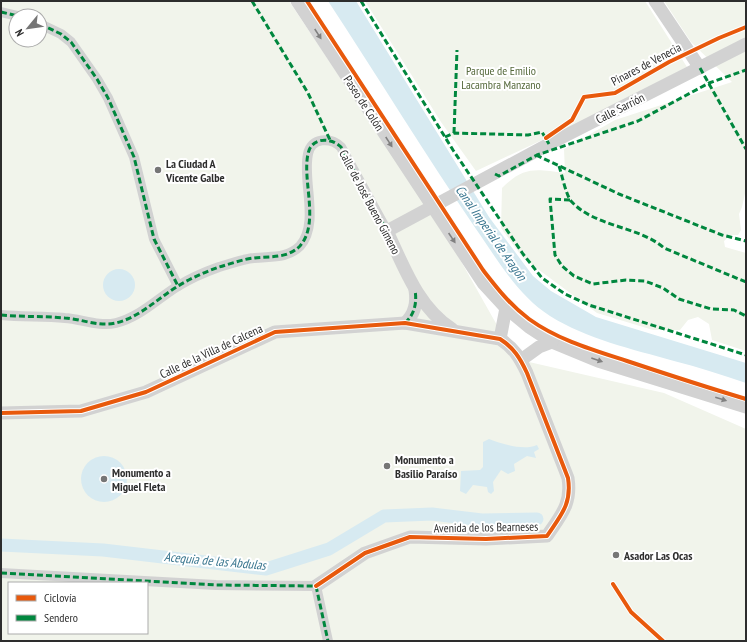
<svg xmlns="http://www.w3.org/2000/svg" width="747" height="642" viewBox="0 0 747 642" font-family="'PT Sans Narrow',sans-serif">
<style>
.green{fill:#f1f4eb;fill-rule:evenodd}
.water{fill:#d7eaf1}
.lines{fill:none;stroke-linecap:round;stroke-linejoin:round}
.canal{stroke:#d7eaf1;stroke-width:13}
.pedestrian{stroke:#d2d2d2;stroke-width:10}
.minor{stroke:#d2d2d2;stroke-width:13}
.quiet{stroke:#00873e;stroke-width:3;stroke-dasharray:6 3;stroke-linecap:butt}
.cycleway-casing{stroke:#fff;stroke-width:6}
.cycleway{stroke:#e8590c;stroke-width:4}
.oneway{fill:#808080}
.poi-dot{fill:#767676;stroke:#fff;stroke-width:1.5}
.labels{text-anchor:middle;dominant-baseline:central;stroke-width:4;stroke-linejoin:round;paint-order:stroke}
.street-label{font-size:12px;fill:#2d2d2d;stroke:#fff}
.park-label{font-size:12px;fill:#55693b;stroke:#fff}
.poi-label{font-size:12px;font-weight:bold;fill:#2d2d2d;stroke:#fff;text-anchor:start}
.water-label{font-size:13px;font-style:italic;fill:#3b7790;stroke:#fff}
</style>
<rect width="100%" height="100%" fill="#fff"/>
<g class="green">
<path d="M1,1h288l96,144 55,79 76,135 148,34 82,36v212h-745zM16,16h24v24h-24zM9,583h138v50h-138z"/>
<polygon points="365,1 645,1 687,67 587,119 476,171 441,122"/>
<path d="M664,1h82v188l-4,18 -3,7 2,16 -3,5h-7l-7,6 1,6 21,6v98l-34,-11 -3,-16 -11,-7 -10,3 -8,10h-27l-56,-17 -74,-55 -22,-30 1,-40c22,-22 33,-19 63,-15l-1,-24 51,-29 117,-38 -41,-40z"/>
</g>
<g class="water">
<path d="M328,1h28l133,216 44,59 18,15 45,26 150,46v20c-24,-8 -48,-16 -72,-22 -42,-12 -87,-22 -124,-45 -32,-20 -53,-57 -74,-87 -51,-75 -98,-152 -148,-228z"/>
<circle cx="119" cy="285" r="16"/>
<path d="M489,439c13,5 35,12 48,6l2,4 -5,3 2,6 -9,-2 -13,8 1,7 -7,3 -7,-4 -8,12 1,9 -3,3 -3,-2 -1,-5 -14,-2 -7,9 -6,-3 1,-20 19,-1 3,-3v-25z"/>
<circle cx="104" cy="479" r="23"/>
</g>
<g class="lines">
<polyline class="canal" points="1,545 103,550 266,569 329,549 384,516 432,514 482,520 537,519"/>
<g class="pedestrian">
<polyline points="1,12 18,16"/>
<polyline points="40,24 61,34 71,42 97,79 108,98 134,157 154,239 178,286"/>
<path d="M1,315c21,2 42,1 64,3 16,1 34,9 51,5 24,-6 41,-24 62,-37 13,-8 27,-14 41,-19 11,-3 24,-8 35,-9 16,-2 33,1 46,-12 20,-23 2,-65 8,-92 3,-17 23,-17 33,-7l46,84"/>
<polyline points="1,573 216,585 316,586 328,641"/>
</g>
<g class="minor">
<polyline points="297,1 483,283 506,308 529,327 552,342 598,361 746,407"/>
<polyline points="655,1 700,68"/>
<path d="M405,323c10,-9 12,-21 10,-33"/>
<path d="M452,329c-34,-22 -48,-62 -65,-98l162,-87 197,-100"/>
<polyline points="500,339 506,308"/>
<polyline points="521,360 539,347 552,342"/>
<path d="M1,413l80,-2 65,-19 129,-60 130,-9 95,16c14,9 20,19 27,34l41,105c4,26 -7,37 -21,58l-61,3 -76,-2 -45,16 -49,33"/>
</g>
<g class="quiet">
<polyline points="252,1 308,93 330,140"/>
<polyline points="361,1 453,150 523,254 542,278 565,294 589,305 746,355"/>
<polyline points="1,12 18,16"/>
<polyline points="40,24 61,34 71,42 97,79 108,98 134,157 154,239 178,286"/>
<polyline points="700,68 746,149"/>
<polyline points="454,133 457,50"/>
<polyline points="445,137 454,133 528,135 542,132 549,144"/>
<polyline points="536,155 619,194 722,235 746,241"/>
<path d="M559,166c3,9 7,29 12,35 23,26 68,25 93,47l82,34"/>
<polyline points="495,174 499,176 537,155 638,121 709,83 746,70"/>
<polyline points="570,200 550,199 555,255 562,266 574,276 593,284 626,280 645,281 663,288 679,299 711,309 734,310 746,316"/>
<path d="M1,315c21,2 42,1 64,3 16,1 34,9 51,5 24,-6 41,-24 62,-37 13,-8 27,-14 41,-19 11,-3 24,-8 35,-9 16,-2 33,1 46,-12 20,-23 2,-65 8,-92 3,-17 23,-17 33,-7l46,84"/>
<path d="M405,323c10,-9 12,-21 10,-33"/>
<polyline points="1,573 216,585 316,586 319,583"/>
<polyline points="316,586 328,641"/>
</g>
<g class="cycleway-casing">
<g id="cycleway">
<path d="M307,1l176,269c14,18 27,35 46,49 29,21 64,31 98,42 39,13 79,26 119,38"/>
<polyline points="546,138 572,120 584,97 615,93 669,62 719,38 746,27"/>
<path d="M1,413l80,-2 65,-19 129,-60 130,-9 95,16c14,9 20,19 27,34l41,105c4,26 -7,37 -21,58l-61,3 -76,-2 -45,16 -49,33"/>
<polyline points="613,584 631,612 663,641"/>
</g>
</g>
<use href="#cycleway" class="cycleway"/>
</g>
<defs><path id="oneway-solid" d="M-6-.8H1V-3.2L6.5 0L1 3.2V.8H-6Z"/></defs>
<g class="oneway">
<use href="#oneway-solid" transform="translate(318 34) rotate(57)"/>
<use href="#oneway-solid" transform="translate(389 142) rotate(57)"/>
<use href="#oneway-solid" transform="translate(452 238) rotate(56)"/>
<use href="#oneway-solid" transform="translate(597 360) rotate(19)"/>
<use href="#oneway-solid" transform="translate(721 399) rotate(17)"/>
</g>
<g class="poi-dot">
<circle cx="158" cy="170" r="4"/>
<circle cx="387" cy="466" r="4"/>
<circle cx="104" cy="479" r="4"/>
<circle cx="616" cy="555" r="4"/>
</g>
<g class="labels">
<g class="street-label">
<text transform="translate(646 64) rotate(-28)">Pinares de Venecia</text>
<text transform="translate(364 103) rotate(57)">Paseo de Colón</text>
<text transform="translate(620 108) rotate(-27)">Calle Sarrión</text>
<text transform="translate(370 202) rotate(62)">Calle de José Bueno Gimeno</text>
<text transform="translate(211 351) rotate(-25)">Calle de la Villa de Calcena</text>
<text transform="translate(486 527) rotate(-1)">Avenida de los Bearneses</text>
</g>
<g class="park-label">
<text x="501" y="70">Parque de Emilio<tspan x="501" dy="14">Lacambra Manzano</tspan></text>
</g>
<g class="poi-label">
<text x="166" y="163">La Ciudad A<tspan x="166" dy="14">Vicente Galbe</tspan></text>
<text x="395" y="459">Monumento a<tspan x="395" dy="14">Basilio Paraíso</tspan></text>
<text x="112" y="472">Monumento a<tspan x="112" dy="14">Miguel Fleta</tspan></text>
<text x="624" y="555">Asador Las Ocas</text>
</g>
<g class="water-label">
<text transform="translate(491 233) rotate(55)">Canal Imperial de Aragón</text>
<text transform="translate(215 561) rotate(5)">Acequia de las Abdulas</text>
</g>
</g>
<rect width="747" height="642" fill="none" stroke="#2d2d2d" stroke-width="4"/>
<rect x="8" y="582" width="140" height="52" fill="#ffffff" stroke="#ababab"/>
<rect x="16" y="595" width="20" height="6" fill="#e8590c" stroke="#ababab"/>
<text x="44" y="602" font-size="12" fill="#2d2d2d">Ciclovía</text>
<rect x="16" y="615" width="20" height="6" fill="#00873e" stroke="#ababab"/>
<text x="44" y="622" font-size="12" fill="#2d2d2d">Sendero</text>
<g transform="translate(28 28) rotate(241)"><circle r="19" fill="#ffffff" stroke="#ababab"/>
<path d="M0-3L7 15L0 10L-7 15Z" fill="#767676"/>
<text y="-6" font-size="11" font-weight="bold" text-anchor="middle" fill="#2d2d2d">N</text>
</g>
</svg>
